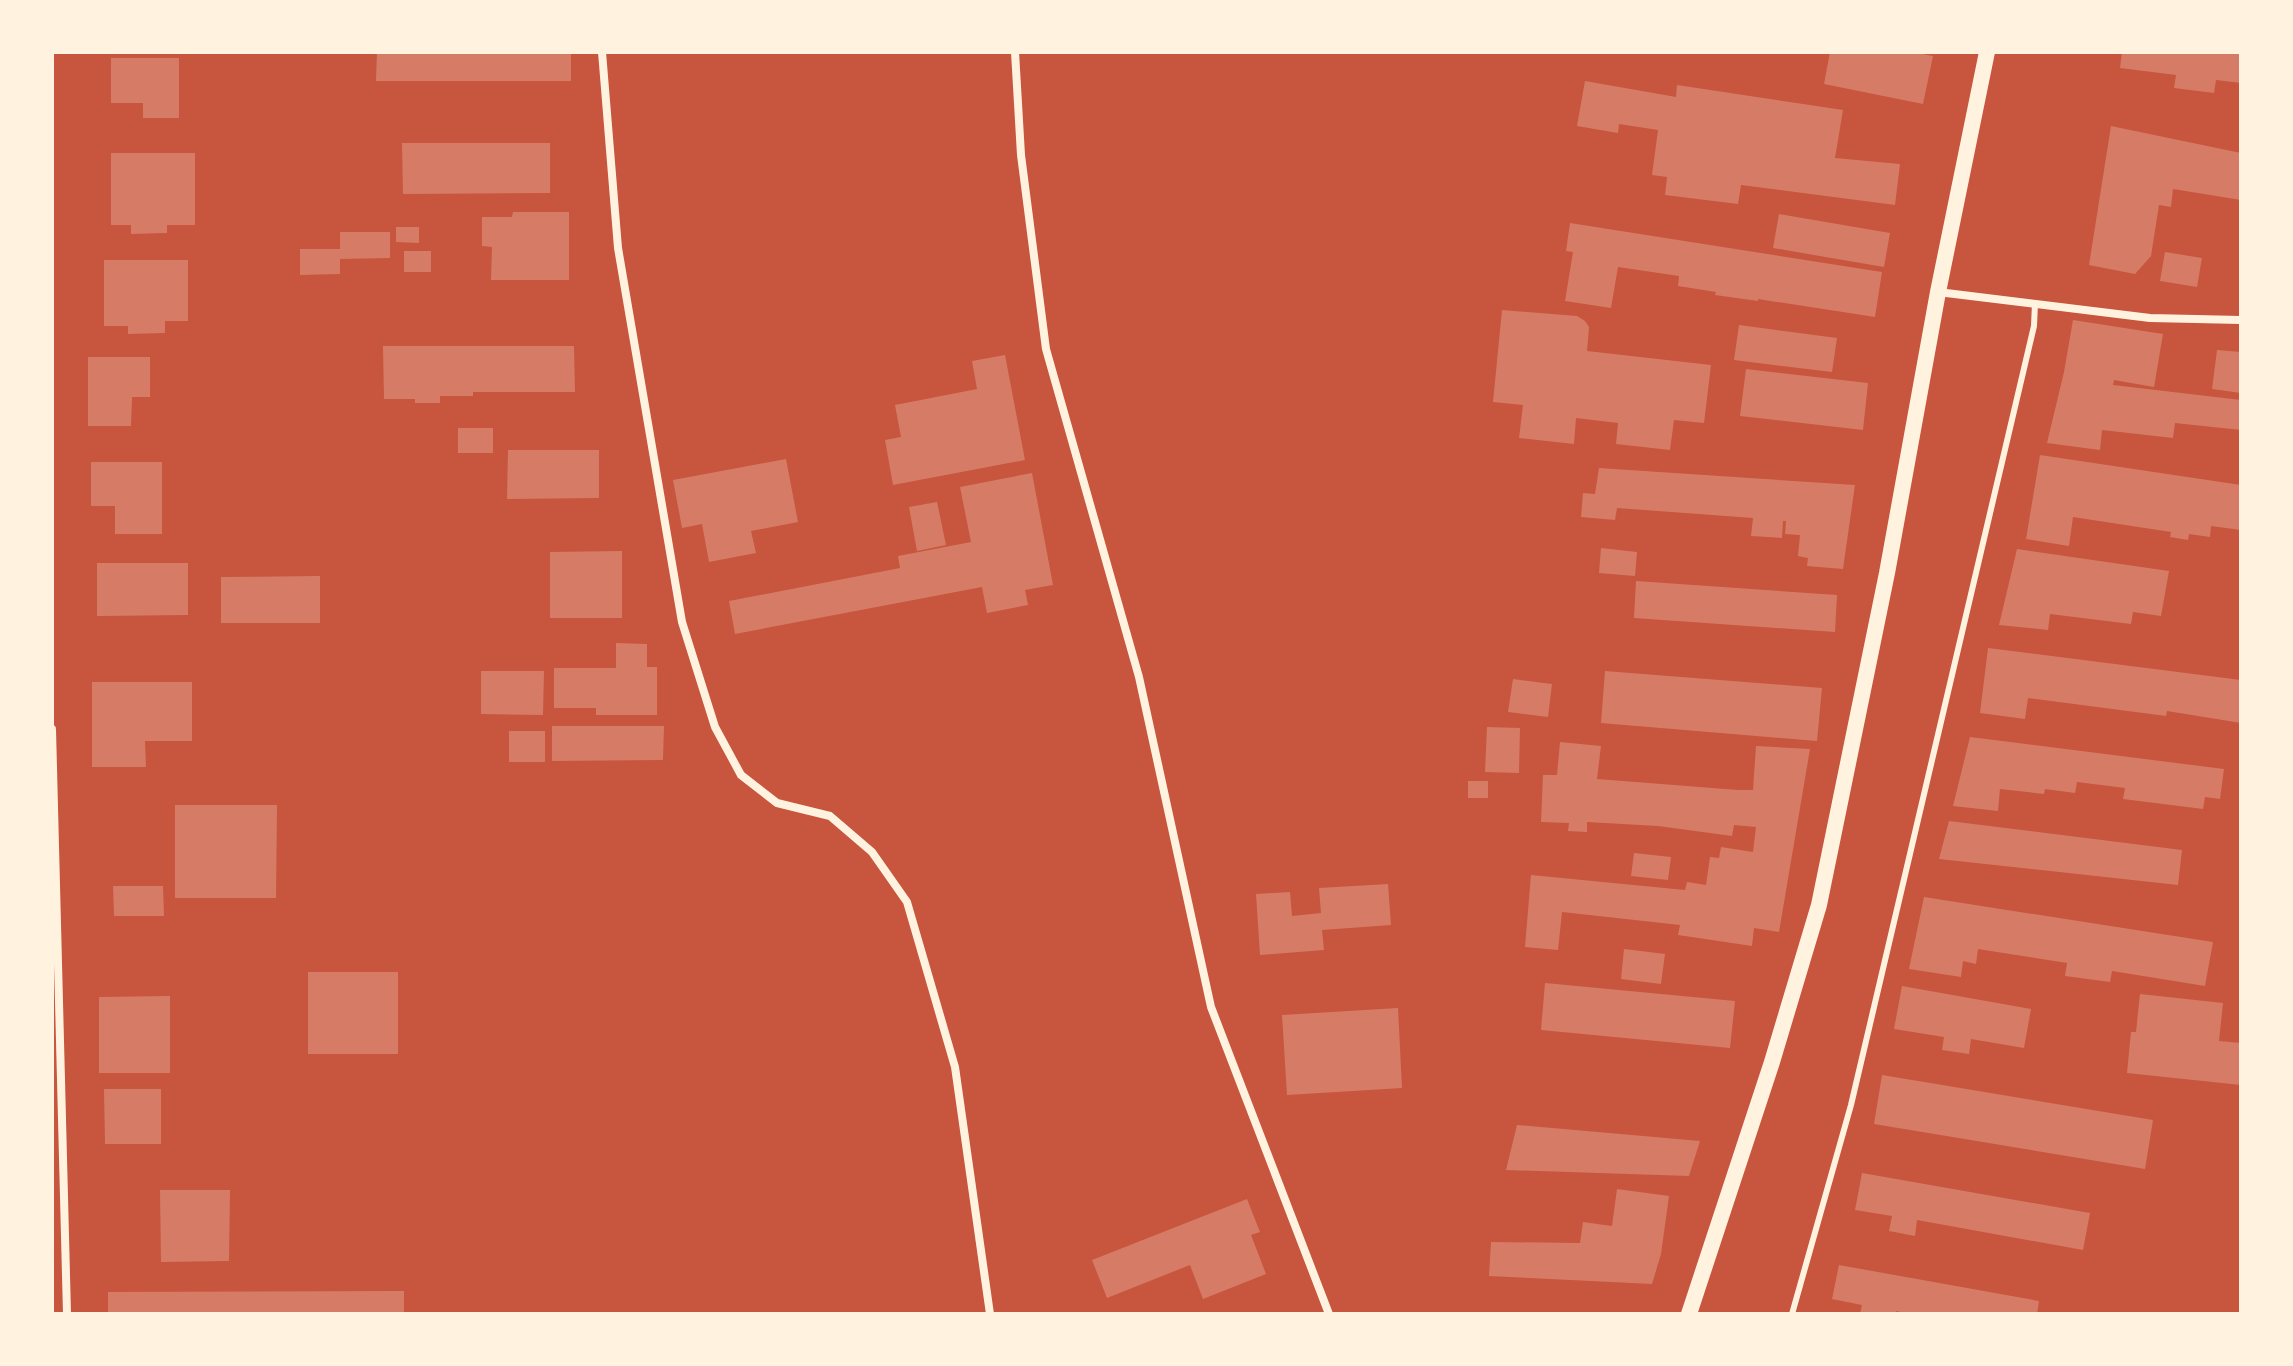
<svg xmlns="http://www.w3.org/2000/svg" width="2293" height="1366" viewBox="0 0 2293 1366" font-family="'Archivo Narrow',sans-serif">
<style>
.building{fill:#d67c66}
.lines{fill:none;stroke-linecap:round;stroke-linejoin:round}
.service{stroke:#fff3e0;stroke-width:6}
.minor{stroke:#fff3e0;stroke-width:8}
.secondary{stroke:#fff3e0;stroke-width:16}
</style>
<rect width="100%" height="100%" fill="#c8553d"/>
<g class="building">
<polygon points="377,52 571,52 571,81 376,81"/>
<polygon points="1830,52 1912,52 1933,56 1923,104 1824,84"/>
<polygon points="2122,52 2241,52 2241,83 2216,80 2214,93 2174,88 2176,75 2120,68"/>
<polygon points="111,58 179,58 179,118 143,118 143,103 111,103"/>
<polygon points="1585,81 1676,97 1677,85 1843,110 1835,158 1900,164 1895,205 1741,185 1738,204 1665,195 1667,177 1652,175 1658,130 1619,124 1618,133 1577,126"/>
<polygon points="2111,126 2241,153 2241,200 2173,189 2171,207 2159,205 2151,256 2135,274 2089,265"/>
<polygon points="402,143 550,143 550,193 403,194"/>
<polygon points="111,153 195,153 195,225 167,225 167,233 131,234 131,225 111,225"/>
<polygon points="513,212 569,212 569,280 491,280 492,247 482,246 482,217 512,217"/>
<polygon points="1779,214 1890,233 1884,267 1773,248"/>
<polygon points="1570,223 1882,272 1875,317 1758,299 1758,301 1715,295 1716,292 1678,286 1679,276 1618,267 1611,308 1565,301 1573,252 1566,251"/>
<polygon points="396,227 419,227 419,243 396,242"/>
<polygon points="340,232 390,232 390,258 340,259 340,274 300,275 300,249 340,249"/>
<rect x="404" y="251" width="27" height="21"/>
<polygon points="2165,252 2202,258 2197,287 2160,281"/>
<polygon points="104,260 188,260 188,321 165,321 165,333 128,334 128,326 104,326"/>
<polygon points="1502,310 1577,316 1585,321 1589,327 1587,351 1711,365 1704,423 1674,420 1670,450 1616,444 1618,423 1576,418 1574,444 1519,438 1523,405 1493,402"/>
<polygon points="2073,320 2163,334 2154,387 2114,380 2113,385 2241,400 2241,430 2175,423 2173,438 2102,430 2100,450 2047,443 2064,372"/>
<polygon points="1739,325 1837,338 1832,372 1734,360"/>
<polygon points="383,346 574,346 575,392 473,392 473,396 440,396 440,403 415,403 415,399 384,399"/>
<polygon points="2217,350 2241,352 2241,393 2212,389"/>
<polygon points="1005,355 1025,460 893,485 885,440 901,437 895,405 977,389 972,361"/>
<polygon points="88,357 150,357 150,397 132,397 131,426 88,426"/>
<polygon points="1746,369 1868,383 1863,430 1740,416"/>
<rect x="458" y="428" width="35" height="25"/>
<polygon points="508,450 599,450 599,498 507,499"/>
<polygon points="2040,455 2241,485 2241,530 2211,526 2210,537 2189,534 2188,540 2170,537 2171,532 2073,517 2069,546 2026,539"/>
<polygon points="786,459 798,522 751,531 756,553 709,562 702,524 682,528 673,480"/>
<polygon points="91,462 162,462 162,534 115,534 115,506 91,506"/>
<polygon points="1599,468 1855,485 1843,569 1807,566 1808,558 1798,556 1800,535 1785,534 1786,521 1783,521 1782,538 1751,536 1753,518 1617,508 1615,520 1581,517 1583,493 1595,494"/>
<polygon points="1032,473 1053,585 1025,590 1028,605 987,613 982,587 735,634 729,601 900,568 898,556 971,542 960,487"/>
<polygon points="937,502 946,545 917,551 909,507"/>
<polygon points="1601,548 1637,552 1635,576 1599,573"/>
<polygon points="2017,549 2169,571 2161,616 2133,612 2131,624 2050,614 2048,630 1999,625"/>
<polygon points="622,551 622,618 550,618 550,552"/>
<polygon points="97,563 188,563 188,615 97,616"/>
<polygon points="320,576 320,623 221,623 221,577"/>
<polygon points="1636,581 1837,595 1835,632 1634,618"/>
<polygon points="616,643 647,644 647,667 657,667 657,715 596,715 596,708 554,708 554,668 616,668"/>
<polygon points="1988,648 2241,680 2241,723 2167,711 2166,716 2028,698 2025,719 1980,713"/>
<polygon points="481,671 544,671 543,715 481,714"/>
<polygon points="1605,671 1822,688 1817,741 1601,723"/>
<polygon points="1513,679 1552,684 1548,717 1508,712"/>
<polygon points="92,682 192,682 192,741 145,741 146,767 92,767"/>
<polygon points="552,726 664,726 663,760 552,761"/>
<polygon points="1487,727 1520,728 1519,773 1485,772"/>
<rect x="509" y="731" width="36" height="31"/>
<polygon points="1970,737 2224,769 2220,799 2205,797 2203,809 2123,799 2125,788 2077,782 2075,793 2045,789 2044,794 2000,789 1998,811 1953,806"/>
<polygon points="1560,742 1601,746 1597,779 1738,790 1753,790 1756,746 1810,749 1779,932 1754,928 1752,946 1678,935 1680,925 1562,912 1558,950 1525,947 1531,875 1685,890 1687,882 1706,885 1710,857 1719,858 1721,847 1753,852 1756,827 1734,825 1732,836 1658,826 1587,822 1587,832 1568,831 1569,823 1541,822 1543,775 1557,775"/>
<rect x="1468" y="781" width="20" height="17"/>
<polygon points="175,805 277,805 276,898 175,898"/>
<polygon points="1949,821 2182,850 2178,885 1939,859"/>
<polygon points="1634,853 1671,857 1668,880 1631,876"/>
<polygon points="1388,884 1391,925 1322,930 1324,950 1260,955 1256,894 1290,892 1292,916 1321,913 1319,888"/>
<polygon points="113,886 163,886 164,916 114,916"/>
<polygon points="1924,897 2213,942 2205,986 2112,971 2110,982 2065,976 2067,963 1978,949 1976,964 1963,961 1961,977 1909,969"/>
<polygon points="1624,949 1665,954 1661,984 1621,979"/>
<rect x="308" y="972" width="90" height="82"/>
<polygon points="1545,983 1735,1001 1730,1048 1541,1030"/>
<polygon points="1902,986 2031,1009 2024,1048 1971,1039 1969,1054 1942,1050 1944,1037 1894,1029"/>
<polygon points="2140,994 2223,1003 2219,1041 2241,1043 2241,1085 2127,1073 2131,1032 2136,1032"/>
<polygon points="170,996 170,1073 99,1073 99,997"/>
<polygon points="1398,1008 1402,1088 1287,1095 1282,1015"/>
<polygon points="1882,1075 2153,1120 2145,1169 1874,1124"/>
<polygon points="104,1089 161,1089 161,1144 105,1144"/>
<polygon points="1517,1125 1700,1141 1689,1176 1506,1170"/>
<polygon points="1862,1173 2090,1213 2083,1250 1917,1220 1915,1236 1889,1231 1892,1216 1855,1210"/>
<polygon points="1617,1189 1669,1196 1661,1254 1652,1284 1489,1276 1491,1242 1580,1243 1583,1222 1612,1226"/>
<polygon points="160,1190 230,1190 229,1261 161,1262"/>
<polygon points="1247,1199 1260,1232 1251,1235 1266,1274 1203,1299 1190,1265 1107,1298 1092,1260"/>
<polygon points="1839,1265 2039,1301 2037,1314 1910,1314 1896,1311 1895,1314 1860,1314 1862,1305 1832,1299"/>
<polygon points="404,1291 404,1314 108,1314 108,1292"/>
</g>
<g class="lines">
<polyline class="service" points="1792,1314 1851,1105 2034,326 2035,303"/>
<g class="minor">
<polyline points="602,52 618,248 682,622 715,727 741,775 777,803 830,816 872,852 907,902 955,1067 990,1314"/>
<polyline points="1015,52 1021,155 1046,349 1139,677 1211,1007 1329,1314"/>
<polyline points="1938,292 2150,318 2241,320"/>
<polyline points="52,729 67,1314"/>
</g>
<polyline class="secondary" points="1689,1314 1772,1062 1819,905 1887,573 1938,292 1987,52"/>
</g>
<rect width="2293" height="1366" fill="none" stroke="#fff3e0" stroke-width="108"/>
</svg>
